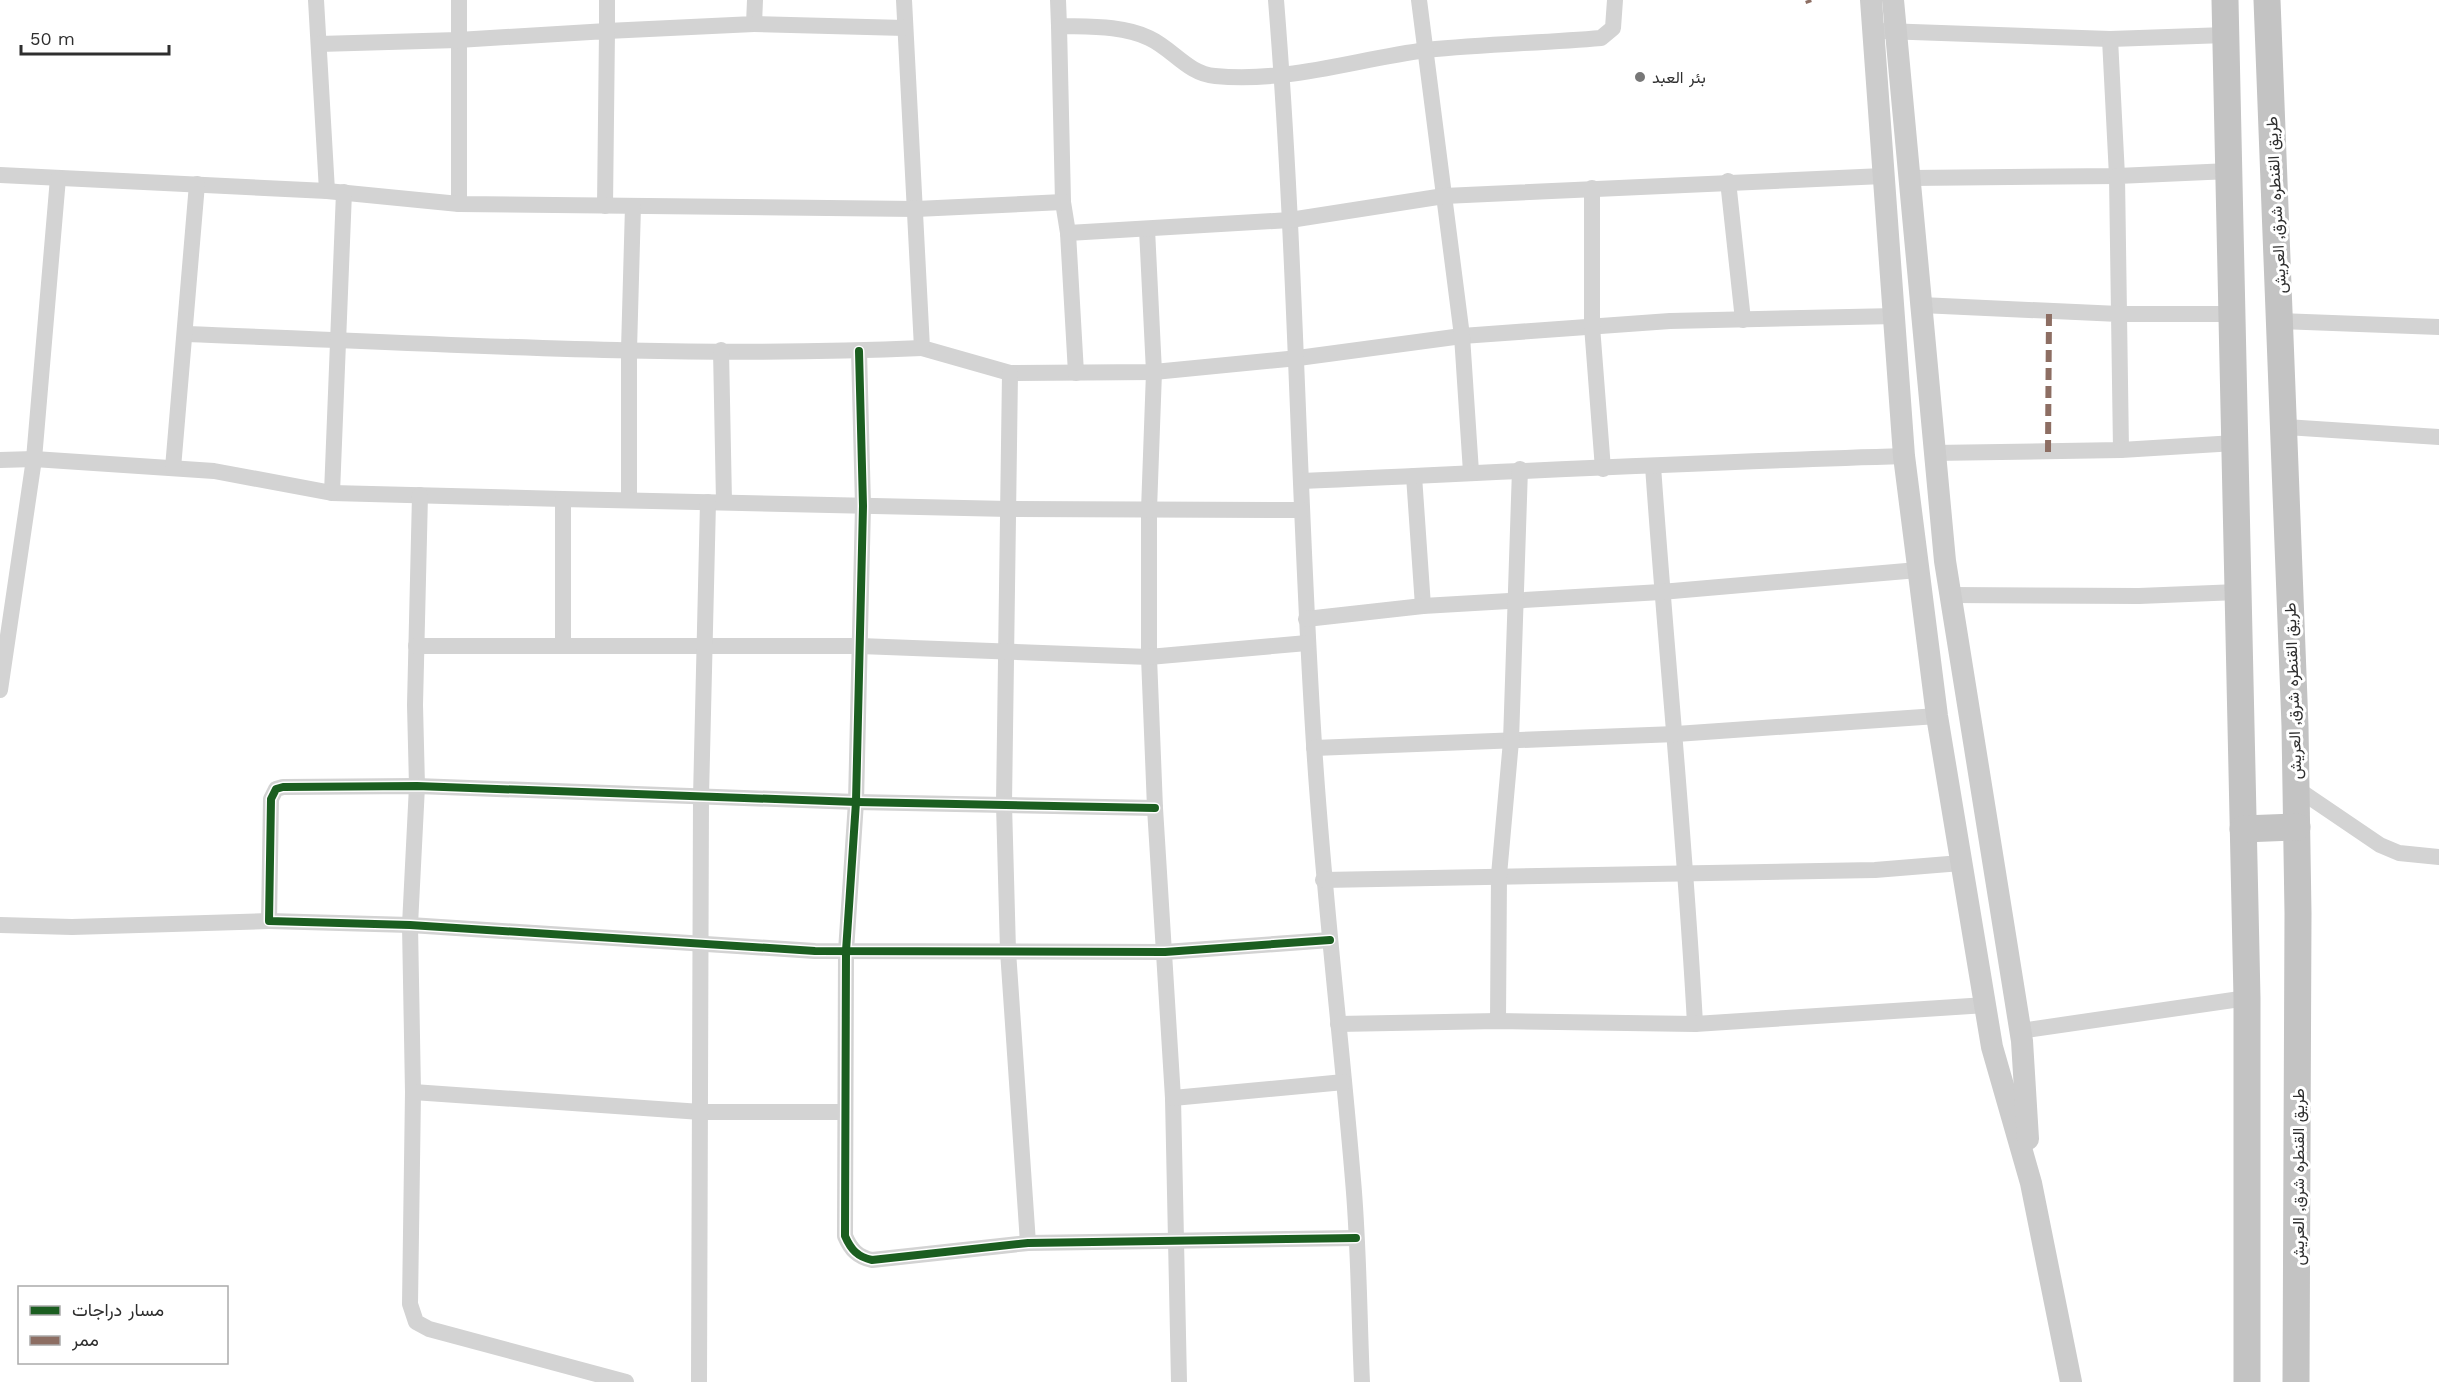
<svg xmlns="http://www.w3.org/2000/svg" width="2439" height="1382" viewBox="0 0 2439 1382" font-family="'Work Sans',Vazirmatn,sans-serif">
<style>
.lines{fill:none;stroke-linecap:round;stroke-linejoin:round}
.minor{stroke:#d3d3d3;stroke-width:16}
.secondary{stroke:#ccc;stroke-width:22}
.trunk{stroke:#c3c3c3;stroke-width:27}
.quiet{stroke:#8d6e63;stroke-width:6;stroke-dasharray:12 6;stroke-linecap:butt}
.cycleway-casing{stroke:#fff;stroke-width:11}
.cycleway{stroke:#1b5e20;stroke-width:8}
.poi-dot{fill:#777;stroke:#fff;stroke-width:2}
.labels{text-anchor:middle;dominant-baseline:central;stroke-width:6;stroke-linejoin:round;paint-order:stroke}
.poi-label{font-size:16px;fill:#2e2e2e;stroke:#fff;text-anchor:start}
.street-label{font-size:16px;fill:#2e2e2e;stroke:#fff}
</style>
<rect width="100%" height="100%" fill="#fff"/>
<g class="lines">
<g class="minor">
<polyline points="316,0 327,191"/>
<polyline points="459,0 459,204"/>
<polyline points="607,0 607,31 754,24 755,0"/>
<polyline points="904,0 922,348 1010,373 1154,372 1298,358 1462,336 1670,321 1896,316"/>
<path d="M1058,0l1,26c29,1 63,-1 90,12 24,11 39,36 66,38 73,7 141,-17 212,-26 58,-6 116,-7 174,-12l12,-10 2,-28"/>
<path d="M1276,0c20,248 22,496 38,744 9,146 27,291 39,436 6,67 6,135 9,202"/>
<polyline points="1419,0 1462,336 1471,472"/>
<polyline points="754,24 905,28"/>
<polyline points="1059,26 1063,202 1068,233 1076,373"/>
<polyline points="1884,31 2110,39 2117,176 1911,178"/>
<polyline points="2110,39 2226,35"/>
<polyline points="319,44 458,40 607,31 605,206"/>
<polyline points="2230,171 2117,176 2119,314 2232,314"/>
<polyline points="0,175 327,191 459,204 916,209 1063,202"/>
<polyline points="1728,181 1743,320"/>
<polyline points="1592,188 1592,326 1603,469"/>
<polyline points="1147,229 1154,372 1149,510 1149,657 1155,808 1173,1098 1179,1382"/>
<polyline points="1068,233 1290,220 1444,196 1883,176"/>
<polyline points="1921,305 2119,314 2121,450 1933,453"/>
<polyline points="2281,321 2439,327"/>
<path d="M186,334c245,9 491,25 736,14"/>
<polyline points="721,350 724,502"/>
<path d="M859,351l4,155 -7,296 -10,149 -1,285c6,14 13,21 27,24l156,-17 328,-5"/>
<polyline points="1010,373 1004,804 1008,951 1028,1243"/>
<polyline points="2285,427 2439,437"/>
<polyline points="2121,450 2235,443"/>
<polyline points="0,460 34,459 214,471 332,493 563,499"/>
<path d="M1653,466c13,186 32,371 42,558"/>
<polyline points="173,468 197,184"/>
<polyline points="1414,476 1423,606"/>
<path d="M1302,481c201,-9 402,-19 602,-25"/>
<polyline points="332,493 344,192"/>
<polyline points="420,495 415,705 417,786 410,925 413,1092 410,1304 416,1322 429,1329 626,1382"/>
<polyline points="629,500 629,350 633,206"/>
<polyline points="1950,595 2139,596 2238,592"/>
<polyline points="1306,619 1423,606 1661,592 1918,570"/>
<polyline points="563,644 563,499 1009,509 1302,510"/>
<polyline points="416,646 860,646 1149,657 1307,643"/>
<polyline points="0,690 34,459 58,178"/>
<polyline points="1314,748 1676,734 1937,716"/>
<polyline points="2296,788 2380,845 2399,853 2439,857"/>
<polyline points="1155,808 856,802 417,786 283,787 276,789 271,799 269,921 410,925 815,951 1165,952 1330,940"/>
<polyline points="1323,880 1875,870 1961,863"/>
<polyline points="0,925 72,927 269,921"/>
<polyline points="1498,1021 1499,875 1511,741 1520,469"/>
<polyline points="1338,1024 1498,1021 1695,1024 1986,1005"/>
<polyline points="2020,1031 2247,998"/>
<polyline points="413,1092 701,1112 845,1112"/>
<polyline points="1173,1098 1344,1082"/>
<polyline points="699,1382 701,797 708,502"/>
</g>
<g class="secondary">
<polyline points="1871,0 1904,456 1937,716 1992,1047 2031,1183 2071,1382"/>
<polyline points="1893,0 1945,561 2022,1041 2028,1139"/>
</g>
<g class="trunk">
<polyline points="2225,0 2247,998 2247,1382"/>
<polyline points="2267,0 2295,726 2298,913 2296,1382"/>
<polyline points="2243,829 2297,827"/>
</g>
<g class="quiet">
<polyline points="1808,0 1809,3"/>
<polyline points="2048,452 2049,313"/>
</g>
<g class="cycleway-casing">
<g id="cycleway">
<path d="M859,351l4,155 -7,296 -10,149 -1,285c6,14 13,21 27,24l156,-17 328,-5"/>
<polyline points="1155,808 856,802 417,786 283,787 276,789 271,799 269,921 410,925 815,951 1165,952 1330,940"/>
</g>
</g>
<use href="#cycleway" class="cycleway"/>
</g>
<circle class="poi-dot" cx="1640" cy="77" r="6"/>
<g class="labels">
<g class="poi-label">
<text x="1652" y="77">بئر العبد</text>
</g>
<g class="street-label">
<text transform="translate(2276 205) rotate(-93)">طريق القنطره شرق, العريش</text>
<text transform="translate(2293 691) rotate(-92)">طريق القنطره شرق, العريش</text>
<text transform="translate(2298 1177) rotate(-90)">طريق القنطره شرق, العريش</text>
</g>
</g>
<rect x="18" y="1286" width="210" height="78" fill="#ffffff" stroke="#ababab" stroke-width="1.5"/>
<rect x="30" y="1306" width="30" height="9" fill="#1b5e20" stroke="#ababab" stroke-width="1.5"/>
<text x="72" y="1316" font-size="18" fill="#2e2e2e">مسار دراجات</text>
<rect x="30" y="1336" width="30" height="9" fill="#8d6e63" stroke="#ababab" stroke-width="1.5"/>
<text x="72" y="1346" font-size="18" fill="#2e2e2e">ممر</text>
<path d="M21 45v9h148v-9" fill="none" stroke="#2e2e2e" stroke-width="3"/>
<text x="30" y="45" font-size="18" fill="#2e2e2e" stroke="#ffffff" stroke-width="4.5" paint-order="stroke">50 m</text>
</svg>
